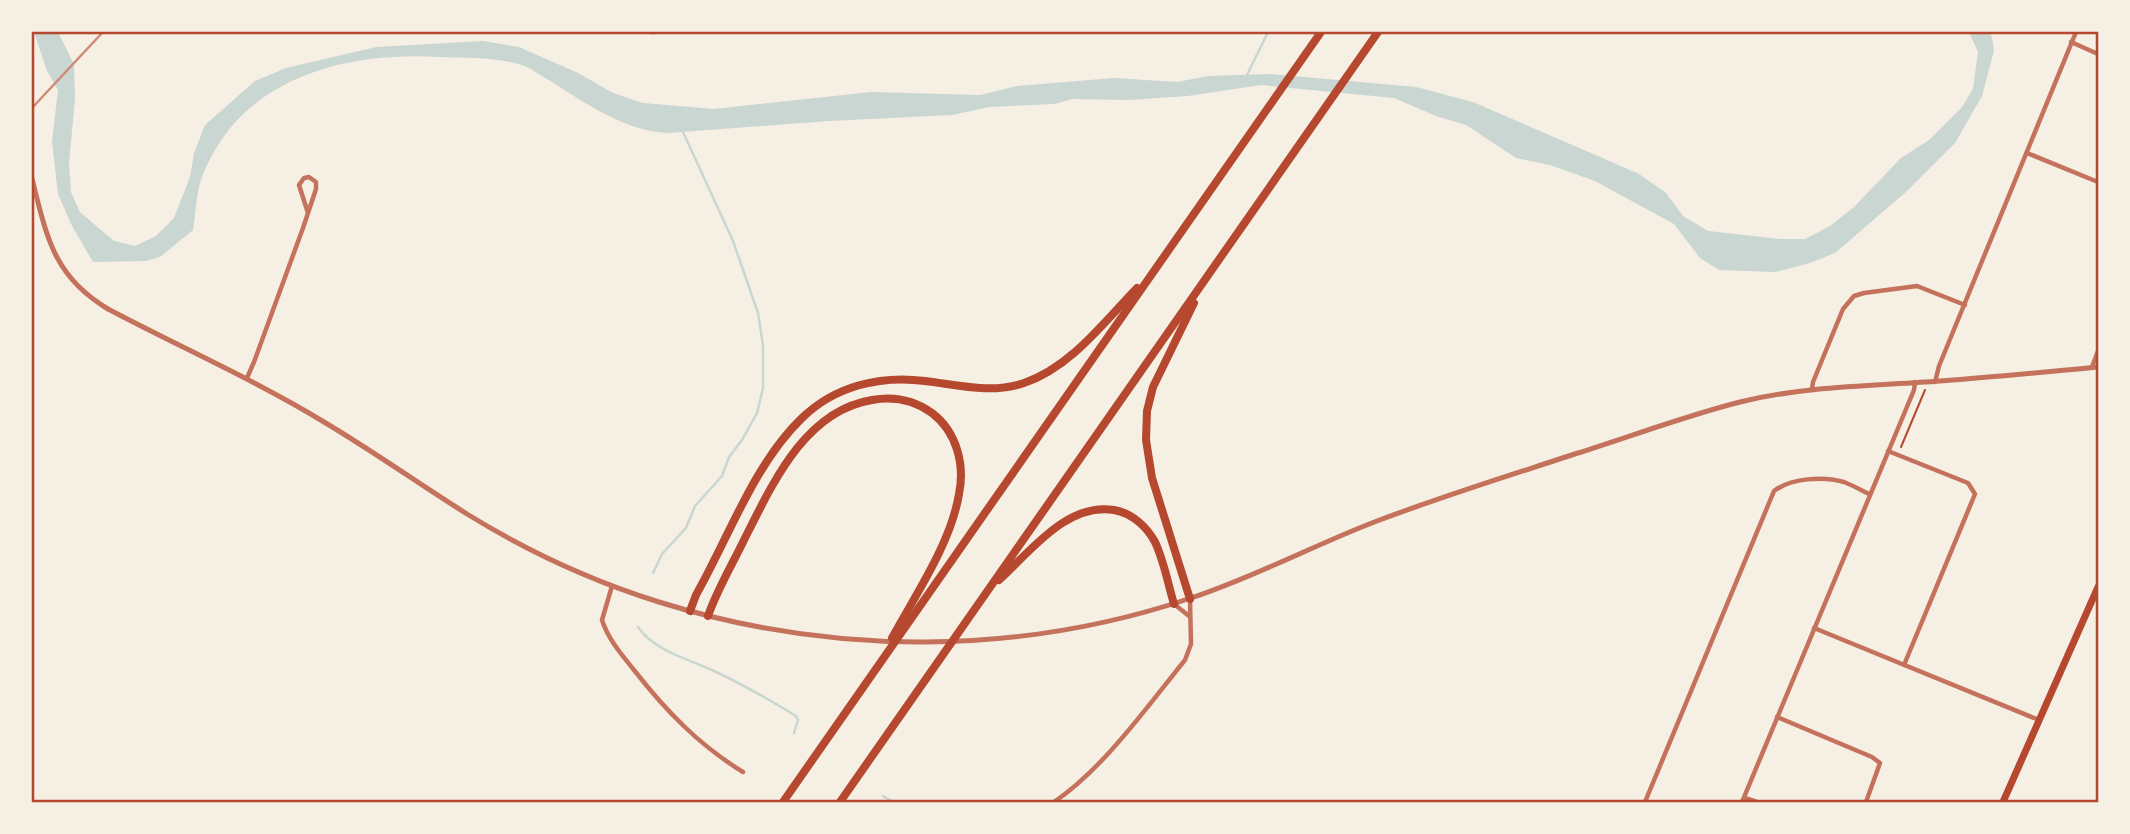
<svg xmlns="http://www.w3.org/2000/svg" width="2130" height="834" viewBox="0 0 2130 834" font-family="'Alegreya Sans',sans-serif">
<style>
.water{fill:#c9d6d2}
.lines{fill:none;stroke-linecap:round;stroke-linejoin:round}
.stream{stroke:#c9d6d2;stroke-width:2.5}
.path{stroke:#b5482f;stroke-width:2}
.minor{stroke:#c5725c;stroke-width:4.5}
.tertiary{stroke:#c5725c;stroke-width:5}
.primary{stroke:#b5482f;stroke-width:7}
.motorway{stroke:#b5482f;stroke-width:8}
.rail{stroke:#cf8b77;stroke-width:2.5}
.neatline{fill:none;stroke:#b5482f;stroke-width:2.5}
</style>
<rect width="100%" height="100%" fill="#f6efe4"/>
<path class="water" d="M34,32h24l16,32 1,34 -6,66 2,28 9,20 34,29 21,5 21,-10 18,-18 16,-41 4,-24 11,-28 50,-44 31,-13 90,-21 107,-6 36,6 59,26 35,20 30,10 71,6 157,-17 109,3 37,-9 97,-8 63,4 31,-6 62,-2 146,13 57,15 166,72 27,19 17,23 25,15 73,8h24l25,-13 23,-18 48,-50 28,-18 33,-33 11,-18 5,-37 -9,-20h20l3,5 2,14 -12,45 -27,47 -48,48 -72,62 -25,10 -35,9 -56,-2 -19,-12 -26,-34 -79,-43 -45,-16 -34,-7 -50,-33 -30,-9 -42,-18 -133,-13 -73,11 -60,4 -55,-1 -19,5 -65,3 -37,8 -123,6 -161,12c-43,-2 -81,-29 -116,-51 -9,-5 -18,-12 -27,-16 -26,-9 -58,-8 -85,-9 -96,-6 -200,21 -238,120 -6,16 -6,36 -9,53l-33,27 -14,4 -53,1 -21,-36 -14,-32 -6,-52 6,-52 -11,-19z"/>
<g class="lines">
<g class="stream">
<polyline points="1247,75 1268,32"/>
<polyline points="653,573 662,554 686,528 695,506 722,476 729,457 742,440 757,413 763,388 763,345 758,313 733,241 683,132"/>
<path d="M638,627c16,24 51,32 76,44 28,13 56,29 82,45l2,4 -4,13"/>
<polyline points="883,796 893,802"/>
<polyline points="1017,802 1027,802"/>
</g>
<polyline class="path" points="1901,447 1925,390"/>
<g class="minor">
<polyline points="651,32 655,32"/>
<polyline points="2071,42 2098,54"/>
<polyline points="2027,153 2098,182"/>
<polyline points="2092,367 2098,351"/>
<polyline points="247,378 254,362 303,228 316,189 316,182 309,177 304,178 299,185 308,213"/>
<polyline points="1935,382 1939,366 2076,32"/>
<polyline points="1812,390 1813,382 1843,309 1854,296 1864,293 1917,286 1965,305"/>
<polyline points="1888,451 1968,483 1975,494 1904,665"/>
<path d="M612,586l-10,34c6,19 20,35 32,50 32,41 65,75 109,102"/>
<polyline points="1174,604 1189,616"/>
<polyline points="1814,628 2039,720"/>
<polyline points="1777,717 1872,757 1880,763 1866,802"/>
<polyline points="1745,798 1757,802"/>
<path d="M1054,802c49,-33 93,-95 131,-142l6,-16 -1,-45"/>
<path d="M1645,802l129,-311c17,-13 49,-15 70,-9 8,3 17,8 25,12"/>
<polyline points="1742,802 1914,390 1915,382"/>
</g>
<path class="tertiary" d="M32,179c15,58 21,97 76,130 72,38 147,71 216,113 49,29 95,62 143,92 60,37 125,67 192,88 173,54 360,54 532,-4 64,-21 123,-53 186,-77 66,-25 134,-46 201,-68 54,-17 107,-37 162,-51 65,-16 134,-16 200,-21 53,-4 106,-9 158,-14"/>
<polyline class="primary" points="2003,802 2098,587"/>
<g class="motorway">
<path d="M999,580c31,-28 68,-78 115,-70 18,3 33,17 41,32 9,19 13,42 19,62"/>
<polyline points="1190,599 1152,478 1146,440 1147,411 1153,387 1194,303"/>
<path d="M690,611l6,-16c33,-58 58,-131 106,-177 33,-32 78,-43 123,-37 33,4 66,13 99,2 47,-16 80,-61 113,-95"/>
<path d="M708,616c9,-26 24,-51 36,-76 28,-55 60,-129 128,-140 22,-4 42,0 60,13 25,19 33,52 27,81 -8,49 -43,100 -67,144"/>
<polyline points="783,802 1321,32"/>
<polyline points="840,802 1378,32"/>
</g>
<polyline class="rail" points="32,108 103,32"/>
</g>
<rect width="2130" height="834" fill="none" stroke="#f6efe4" stroke-width="66"/>
<rect x="33" y="33" width="2064" height="768" class="neatline"/>
</svg>
